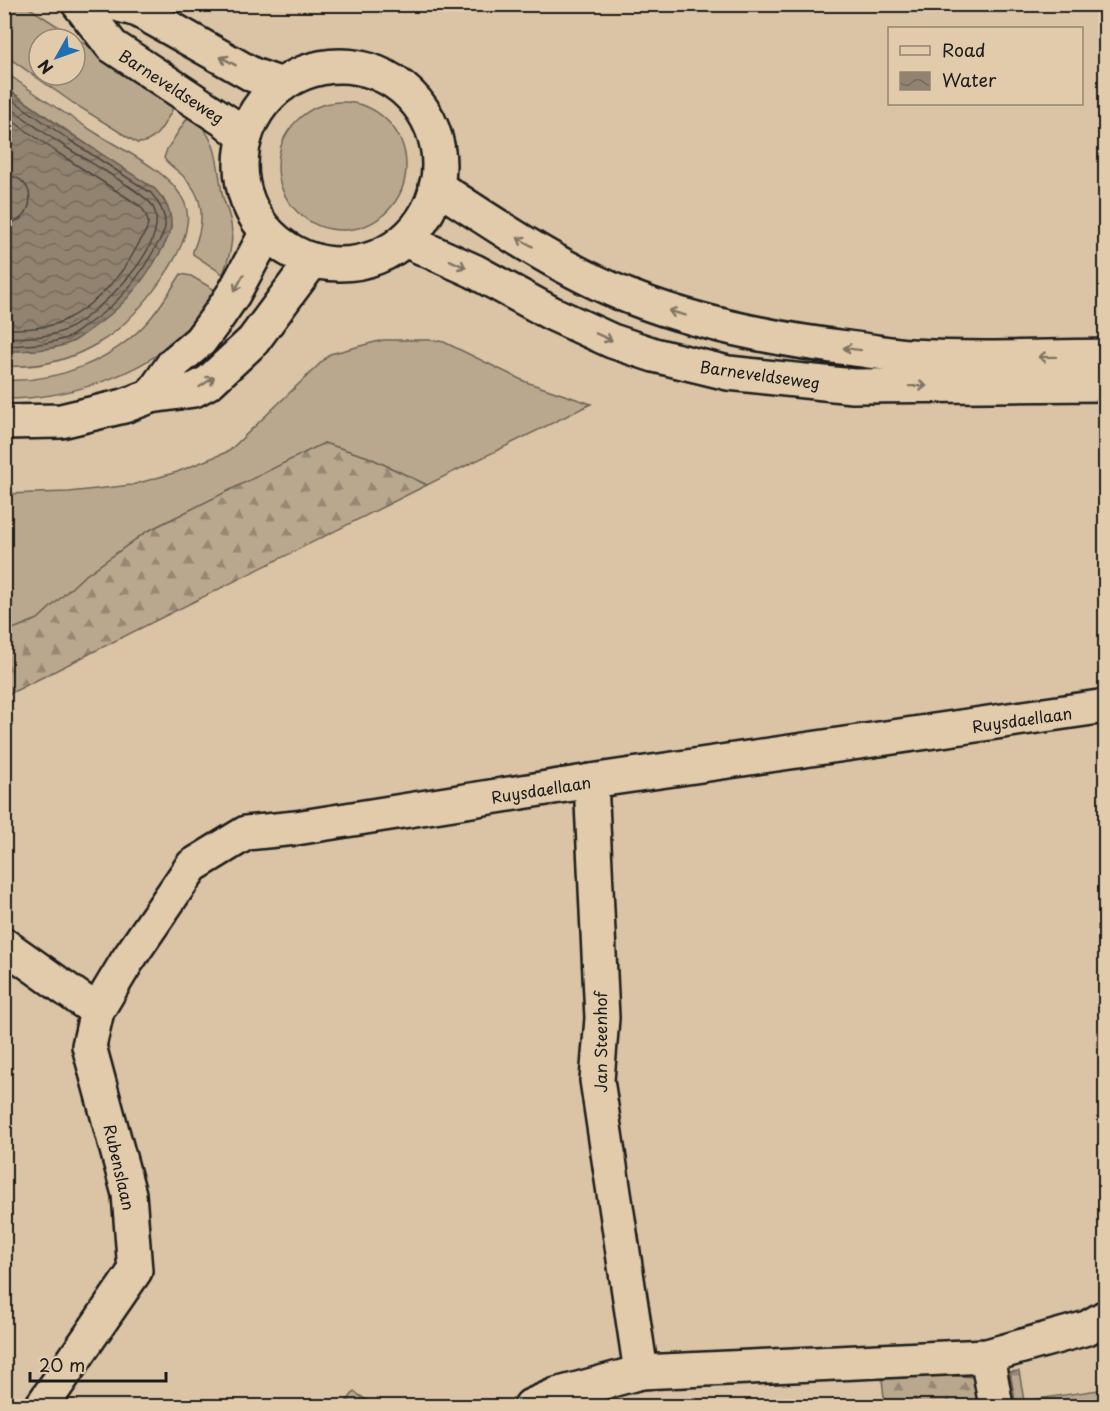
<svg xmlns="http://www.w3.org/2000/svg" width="1110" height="1411" viewBox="0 0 1110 1411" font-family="'Playpen Sans',sans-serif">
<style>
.grass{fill:#baa88e;stroke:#6b6255;stroke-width:1.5;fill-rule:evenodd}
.forest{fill:url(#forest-firs);stroke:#6b6255;stroke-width:1.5}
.park{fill:url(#park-tufts);stroke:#6b6255;stroke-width:1.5}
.water{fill:url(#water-waves);stroke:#635a4f;stroke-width:1.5}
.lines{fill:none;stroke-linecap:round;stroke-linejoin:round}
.shore{stroke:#4b453e;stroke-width:1.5}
.minor-casing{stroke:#1c1c1c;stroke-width:38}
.tertiary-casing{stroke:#1c1c1c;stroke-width:38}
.secondary-casing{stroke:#1c1c1c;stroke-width:38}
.minor{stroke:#e2cbab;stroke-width:33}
.tertiary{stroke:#e2cbab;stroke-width:33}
.secondary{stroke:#e2cbab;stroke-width:33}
.oneway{stroke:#7f7464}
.labels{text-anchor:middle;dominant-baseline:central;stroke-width:5;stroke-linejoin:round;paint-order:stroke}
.street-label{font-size:16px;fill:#1c1c1c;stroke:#e2cbab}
</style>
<defs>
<pattern id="forest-firs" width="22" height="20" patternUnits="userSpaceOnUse" patternTransform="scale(1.5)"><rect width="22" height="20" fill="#baa88e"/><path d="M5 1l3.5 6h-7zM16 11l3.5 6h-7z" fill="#968873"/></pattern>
<pattern id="park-tufts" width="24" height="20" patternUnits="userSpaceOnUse" patternTransform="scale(1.5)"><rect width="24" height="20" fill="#baa88e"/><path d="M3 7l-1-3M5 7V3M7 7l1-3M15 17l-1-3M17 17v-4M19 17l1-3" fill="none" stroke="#968873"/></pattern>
<pattern id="water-waves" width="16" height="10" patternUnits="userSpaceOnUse" patternTransform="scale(1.5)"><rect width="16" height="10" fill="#928371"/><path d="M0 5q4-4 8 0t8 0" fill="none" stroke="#766a5c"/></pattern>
</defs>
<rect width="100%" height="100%" fill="#dac4a5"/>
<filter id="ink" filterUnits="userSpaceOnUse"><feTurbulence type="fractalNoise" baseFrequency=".0167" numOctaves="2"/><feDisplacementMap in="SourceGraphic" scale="12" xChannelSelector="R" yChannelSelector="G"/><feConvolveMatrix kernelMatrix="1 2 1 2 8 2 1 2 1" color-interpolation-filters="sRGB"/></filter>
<g filter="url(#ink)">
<g class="grass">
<path d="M5,5h20l151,98c-10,16 -18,41 -39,40l-64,-40 -68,-48zM39,39h36v36h-36z"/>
<path d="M5,72c30,22 62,43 94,63 24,15 62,33 78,55 8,10 12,22 10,34 -4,37 -55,100 -87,118 -29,18 -62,26 -95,24v-15h16l129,-81 16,-29 5,-14 -2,-17 -6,-12 -158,-111z"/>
<circle cx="342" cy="166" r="64"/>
<path d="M190,114c29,26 26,44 32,79 2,11 8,21 9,31 3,18 -2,34 -8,50l-30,-20v-3c12,-29 13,-54 -12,-77 -6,-6 -13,-9 -17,-16l3,-9z"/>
<path d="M181,274l10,2 24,14c-10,16 -21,31 -33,44 -42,43 -119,65 -177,65v-19c52,3 109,-20 144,-60 12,-14 22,-30 32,-46z"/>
<polygon points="383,340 433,340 444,342 526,382 591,404 427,485 368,457 324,443 146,532 82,578 38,620 5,632 5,494 69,492 132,485 177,472 229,451 330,354"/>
</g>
<g class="forest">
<polygon points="324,443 368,457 427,485 5,696 5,632 38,619 82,578 146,532"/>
<polygon points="898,1371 973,1377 979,1406 885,1406 882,1379 888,1372"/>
<polygon points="1019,1371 1024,1401 1105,1389 1105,1406 1016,1406 1010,1372"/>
</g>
<polygon class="park" points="354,1392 376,1406 343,1406"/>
<path class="water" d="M4,87l67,47 84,55c9,10 17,23 16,37 0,8 -6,18 -10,25 -18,32 -39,58 -70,78 -6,4 -12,10 -19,13 -20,9 -46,9 -67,9l-1,-95 4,-58 -4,-1z"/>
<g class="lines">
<g class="shore">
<path d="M4,94l64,45 83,54c8,9 15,22 14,34 -1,7 -6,15 -10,21 -16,31 -37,56 -67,76 -6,4 -12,10 -19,13 -20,8 -43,8 -65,9"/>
<path d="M4,103c20,15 40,30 60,43 18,12 79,46 88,59 23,38 -54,108 -84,124 -19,9 -43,8 -64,9"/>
<path d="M4,115l54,38 82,53c4,4 7,10 8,16 0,7 -5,15 -9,21 -16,32 -43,62 -76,78 -17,8 -40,8 -59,8"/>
<path d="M4,175c35,1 34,47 0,49"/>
</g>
<g class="minor-casing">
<g id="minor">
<polyline points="591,781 602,1018 597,1080 641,1372 987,1356 1087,1328 1106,1317"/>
<polyline points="4,945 97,1011"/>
<polyline points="987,1356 996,1406"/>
<polyline points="42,1406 135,1271 129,1194 89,1046 97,1011 127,961 192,866 246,833 296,828 591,781 1106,706"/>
<polyline points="531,1406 556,1395 641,1372"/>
</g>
</g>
<g class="tertiary-casing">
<g id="tertiary">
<polyline points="151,396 174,363 200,341 217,318 234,293 267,232"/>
<polyline points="4,422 61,421 124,406 151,396 194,390 209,382 253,341 313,260"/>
</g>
</g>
<g class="secondary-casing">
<g id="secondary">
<polyline points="79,4 112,46 227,122 245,137"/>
<polyline points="116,4 138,10 253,75 282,85"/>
<circle cx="340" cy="165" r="99"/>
<path d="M436,186c61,40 125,84 194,111 72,28 149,43 225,52 18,2 37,6 55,7 65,4 131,1 196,0"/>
<polyline points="405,240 474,271 551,313 612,341 654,355 728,373 853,386 1106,384"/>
</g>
</g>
<use href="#minor" class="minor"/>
<use href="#tertiary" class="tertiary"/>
<use href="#secondary" class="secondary"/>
</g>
<defs><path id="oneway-shaft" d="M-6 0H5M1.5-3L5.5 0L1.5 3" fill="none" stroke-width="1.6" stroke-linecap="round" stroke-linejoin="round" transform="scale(1.5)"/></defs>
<g class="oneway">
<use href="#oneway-shaft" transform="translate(228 61) rotate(-151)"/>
<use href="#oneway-shaft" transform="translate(525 242) rotate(-150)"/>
<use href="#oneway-shaft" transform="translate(458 264) rotate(25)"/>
<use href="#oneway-shaft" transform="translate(239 283) rotate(119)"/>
<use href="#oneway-shaft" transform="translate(677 313) rotate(-164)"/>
<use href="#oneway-shaft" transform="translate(604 337) rotate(24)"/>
<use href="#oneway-shaft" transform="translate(852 349) rotate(-173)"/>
<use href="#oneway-shaft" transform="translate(1047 357) rotate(179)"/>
<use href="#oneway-shaft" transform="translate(207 382) rotate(-34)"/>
<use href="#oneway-shaft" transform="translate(918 386) rotate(-1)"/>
</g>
</g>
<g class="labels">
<g class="street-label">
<text transform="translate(172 86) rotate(33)">Barneveldseweg</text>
<text transform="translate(760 374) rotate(8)">Barneveldseweg</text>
<text transform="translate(1022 719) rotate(-8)">Ruysdaellaan</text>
<text transform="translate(541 789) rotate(-9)">Ruysdaellaan</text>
<text transform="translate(600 1042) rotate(-90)">Jan Steenhof</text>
<text transform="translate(120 1167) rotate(77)">Rubenslaan</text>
</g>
</g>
<rect width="1110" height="1411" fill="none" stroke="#e2cbab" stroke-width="24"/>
<rect x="12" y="12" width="1086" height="1387" fill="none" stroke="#1c1c1c" stroke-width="2" filter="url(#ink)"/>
<rect x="888" y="27" width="195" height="78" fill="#e2cbab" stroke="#938572" stroke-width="1.5"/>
<rect x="900" y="46" width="30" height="9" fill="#e2cbab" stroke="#938572" stroke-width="1.5"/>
<text x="942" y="57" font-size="18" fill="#1c1c1c">Road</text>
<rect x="900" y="72" width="30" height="18" fill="url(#water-waves)" stroke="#938572" stroke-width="1.5"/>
<text x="942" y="87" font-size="18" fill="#1c1c1c">Water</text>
<g transform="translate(57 57) rotate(230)"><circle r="28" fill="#e2cbab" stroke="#938572" stroke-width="1.5"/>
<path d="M0-4.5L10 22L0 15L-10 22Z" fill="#1f6fb2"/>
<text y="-9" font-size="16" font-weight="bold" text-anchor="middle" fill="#1c1c1c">N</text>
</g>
<path d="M30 1372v9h136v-9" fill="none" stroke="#1c1c1c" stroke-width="3"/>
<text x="39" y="1372" font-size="18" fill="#1c1c1c" stroke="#e2cbab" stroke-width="4.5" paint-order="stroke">20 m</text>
</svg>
